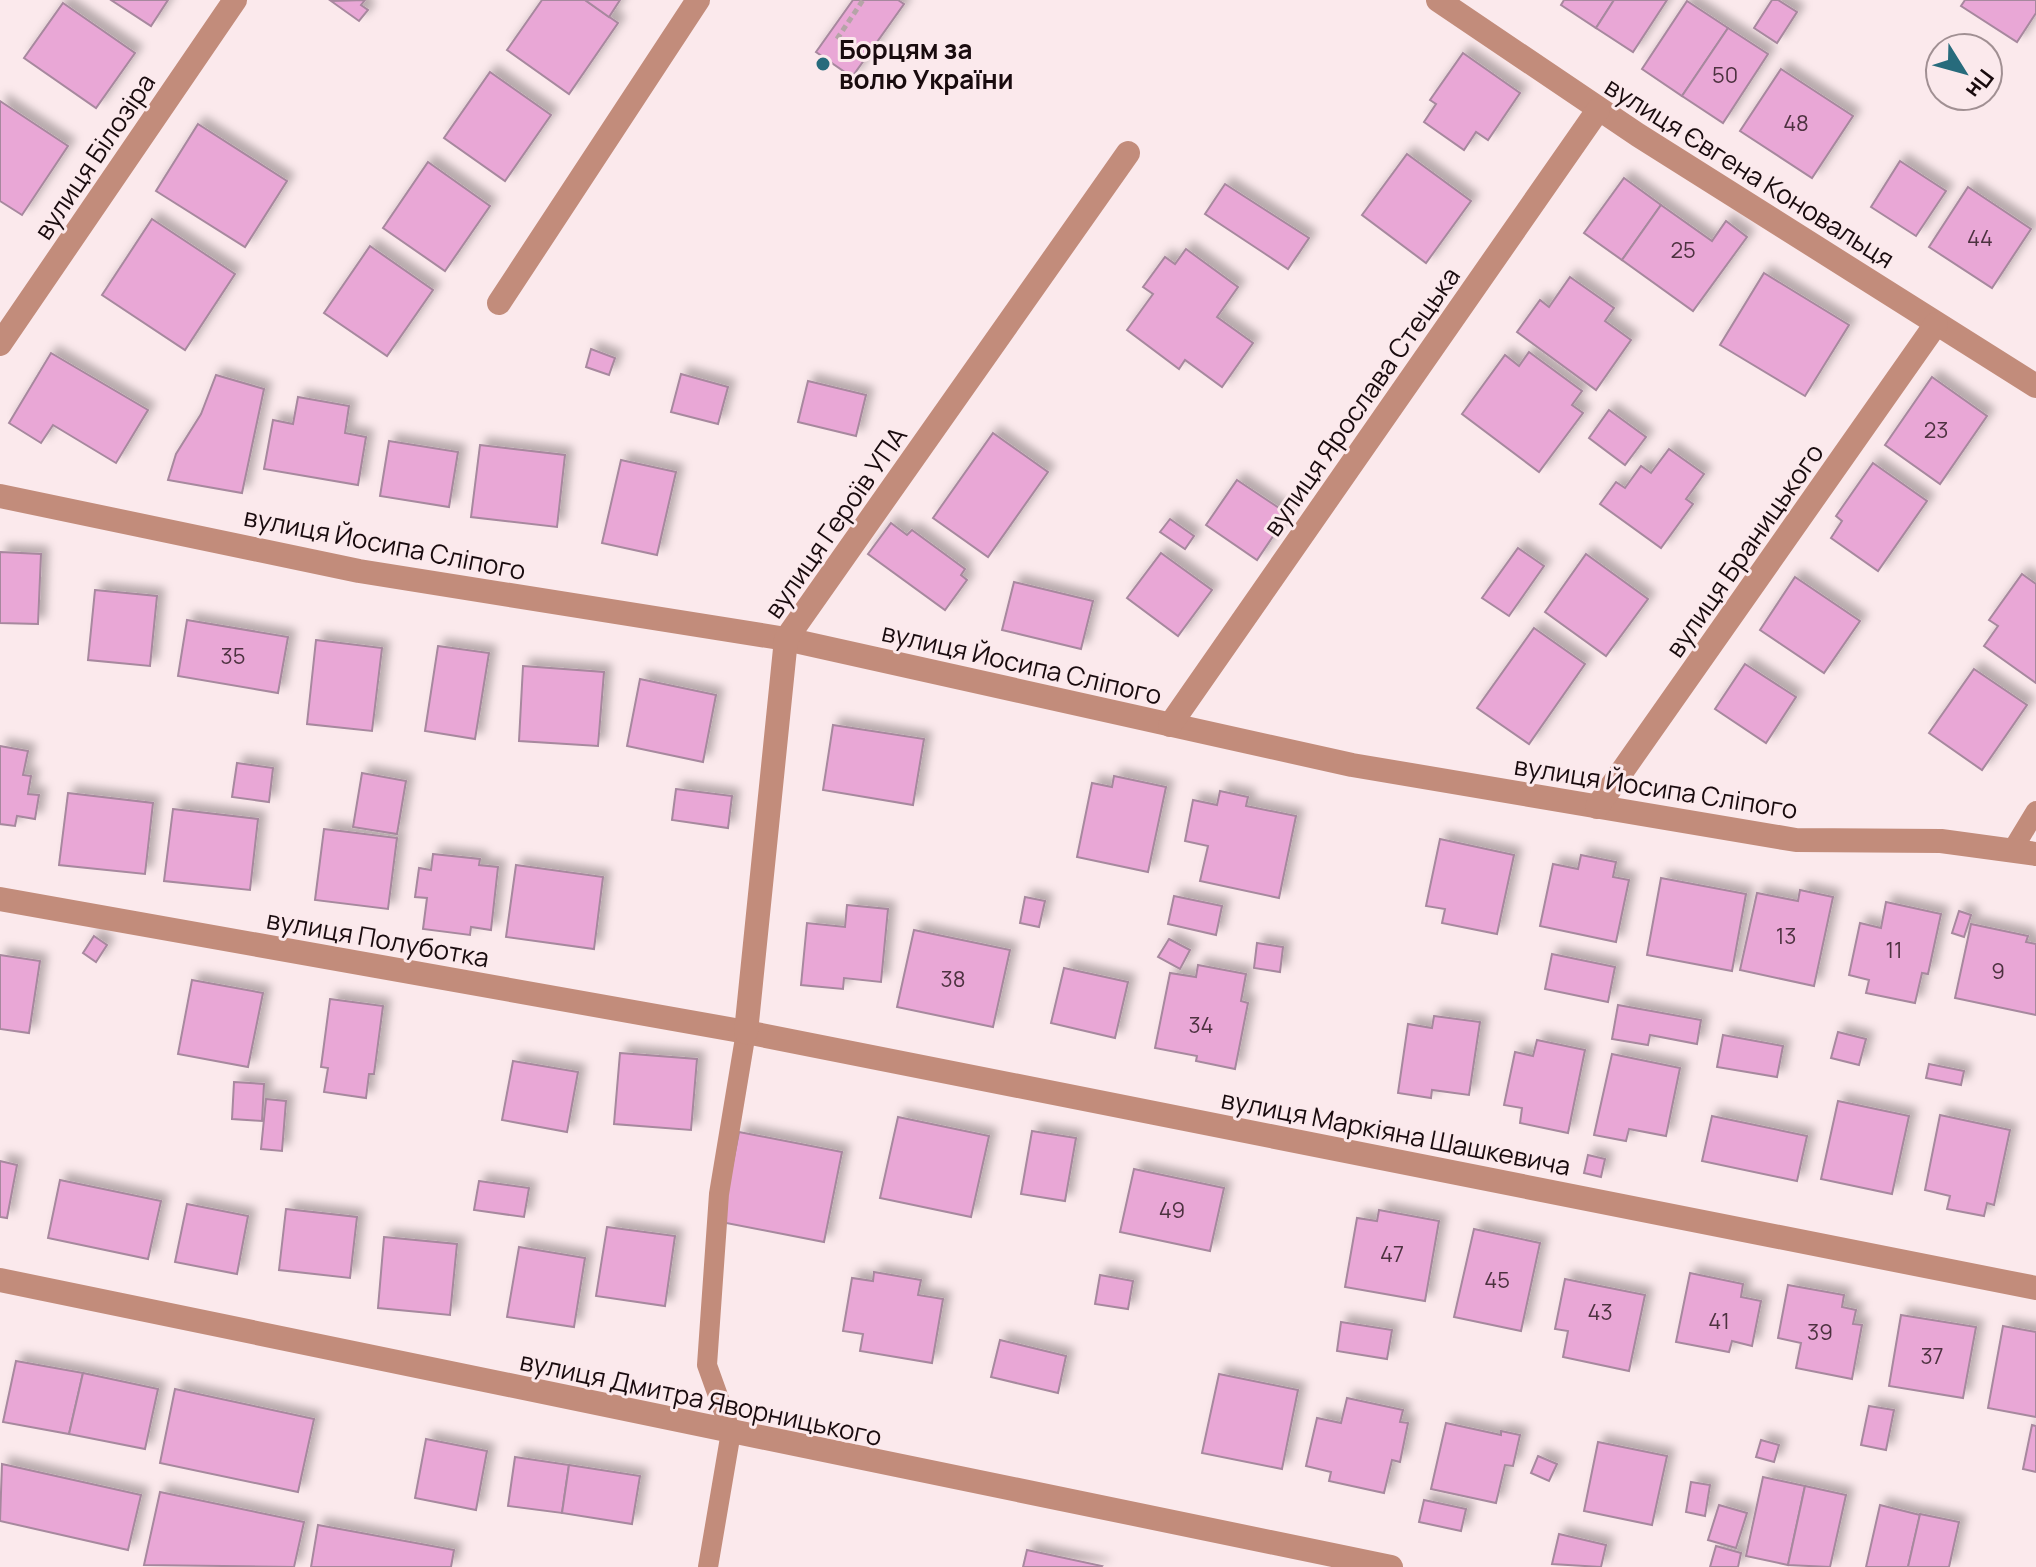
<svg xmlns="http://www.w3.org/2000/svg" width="2036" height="1567" viewBox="0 0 2036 1567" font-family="Manrope,sans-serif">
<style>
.building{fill:#e9a7d6;stroke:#a7889e;stroke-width:2;filter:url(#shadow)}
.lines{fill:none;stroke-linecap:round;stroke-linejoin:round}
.path{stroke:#b5a4a7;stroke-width:5;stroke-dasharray:6 4;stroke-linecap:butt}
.lane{stroke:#c28c7b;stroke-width:20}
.street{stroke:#c28c7b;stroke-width:24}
.poi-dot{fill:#276b7c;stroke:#fbe9ec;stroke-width:3}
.labels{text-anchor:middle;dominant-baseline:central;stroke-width:6;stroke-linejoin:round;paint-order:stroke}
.number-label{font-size:22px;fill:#4d3240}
.poi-label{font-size:26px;font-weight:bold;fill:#190b0e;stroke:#fbe9ec;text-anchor:start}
.street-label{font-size:26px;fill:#190b0e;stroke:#fbe9ec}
</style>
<defs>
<filter id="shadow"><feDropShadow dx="7" dy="-7" stdDeviation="4" flood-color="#0004"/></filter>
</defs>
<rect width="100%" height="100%" fill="#fbe9ec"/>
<g class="building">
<polygon points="111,0 168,0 151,26"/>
<polygon points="365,0 361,5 368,10 359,21 331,1"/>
<polygon points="542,0 585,0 618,23 569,94 507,50"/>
<polygon points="585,0 620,0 609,17"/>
<polygon points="853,0 898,0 904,4 852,77 816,52"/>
<polygon points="1564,0 1614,0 1596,28 1561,5"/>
<polygon points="1614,0 1667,0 1633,52 1596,28"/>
<polygon points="1772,0 1778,0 1797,12 1777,43 1754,28"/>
<polygon points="1965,0 2036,0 2036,13 2017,42 1961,6"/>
<polygon points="1687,1 1728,28 1682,96 1642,69"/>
<polygon points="63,3 135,53 96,108 24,58"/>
<polygon points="1728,28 1768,54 1723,123 1682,96"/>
<polygon points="1463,53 1520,93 1488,140 1476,132 1464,150 1424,122 1436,104 1430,100"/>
<polygon points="1781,69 1853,116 1812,178 1740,131"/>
<polygon points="490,72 551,115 505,181 444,138"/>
<polygon points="0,101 68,146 22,215 0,201"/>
<polygon points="198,124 287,181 245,247 156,191"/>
<polygon points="1407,154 1471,201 1426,263 1362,215"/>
<polygon points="1900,161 1946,191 1916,236 1871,207"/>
<polygon points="428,162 490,206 445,271 383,228"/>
<polygon points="1624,178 1661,205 1622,260 1584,233"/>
<polygon points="1225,184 1309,238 1288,269 1205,214"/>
<polygon points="1968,187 2031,229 1992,288 1929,247"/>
<polygon points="1661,205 1712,241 1726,221 1747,237 1693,311 1622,260"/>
<polygon points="152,219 235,274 185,350 102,295"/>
<polygon points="370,246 433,290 387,356 324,313"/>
<polygon points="1186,249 1238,287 1217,317 1253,343 1222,387 1185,360 1179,369 1127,330 1153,294 1143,287 1165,257 1175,264"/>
<polygon points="1764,273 1849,325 1805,396 1720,345"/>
<polygon points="1570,277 1614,308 1605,321 1631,340 1596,390 1517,332 1540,300 1549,307"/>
<polygon points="591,349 615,358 609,375 586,367"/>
<polygon points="1529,352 1582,391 1572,405 1583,413 1539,472 1462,414 1505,355 1519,366"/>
<polygon points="51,353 148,410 116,463 53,425 41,443 9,423"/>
<polygon points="681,374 728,387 718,424 671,412"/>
<polygon points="216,375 264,389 242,493 168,480 176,454 201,414"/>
<polygon points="1932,377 1987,416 1940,484 1885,445"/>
<polygon points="808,381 866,395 856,436 798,422"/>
<polygon points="298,397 349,406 345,433 366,437 358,485 264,469 273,420 293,424"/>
<polygon points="1609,410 1646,437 1625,465 1589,438"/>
<polygon points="993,433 1048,472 988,557 933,518"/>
<polygon points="389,441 458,452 449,507 380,496"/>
<polygon points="480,445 565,455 557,527 471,517"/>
<polygon points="1669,449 1704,474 1686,499 1693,504 1661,548 1600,504 1616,482 1625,488 1641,466 1651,473"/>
<polygon points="621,460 676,472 657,555 602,543"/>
<polygon points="1873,463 1927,501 1878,571 1831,538 1842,521 1836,516"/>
<polygon points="1237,480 1288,514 1257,560 1206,525"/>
<polygon points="1170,519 1194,536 1185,549 1160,532"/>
<polygon points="891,523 907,535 912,530 965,569 961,575 967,580 945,610 868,554"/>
<polygon points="1518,548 1544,566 1509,616 1482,598"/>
<polygon points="0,552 41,554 38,624 0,623"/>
<polygon points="1161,553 1212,590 1178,636 1127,598"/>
<polygon points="1586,554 1648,599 1606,656 1545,612"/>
<polygon points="2022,574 2036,584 2036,683 1984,646 1998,626 1989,620"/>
<polygon points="1795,577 1860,621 1824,673 1760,630"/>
<polygon points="1014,582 1093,601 1081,649 1002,630"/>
<polygon points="95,590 157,596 150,666 88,660"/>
<polygon points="187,620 288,637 278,693 178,676"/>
<polygon points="1534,628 1585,664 1529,744 1477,708"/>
<polygon points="316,640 382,648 372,731 307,724"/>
<polygon points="438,646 489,653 475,739 425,731"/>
<polygon points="1745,664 1796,697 1766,743 1715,709"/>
<polygon points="523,666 604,672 598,746 519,741"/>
<polygon points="1974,669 2027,705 1982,770 1929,733"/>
<polygon points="640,679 716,695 703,762 627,746"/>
<polygon points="833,725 924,739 913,805 823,790"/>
<polygon points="0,746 28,751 23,775 31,776 28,794 39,795 35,819 17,816 15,826 0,824"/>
<polygon points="237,763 273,768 269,802 232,797"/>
<polygon points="362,773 406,781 397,834 353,827"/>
<polygon points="1114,776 1166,787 1148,872 1077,857 1092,783 1112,787"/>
<polygon points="676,789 732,796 728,828 672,820"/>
<polygon points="1220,791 1248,797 1246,806 1296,816 1279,898 1200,881 1208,846 1185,841 1193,800 1217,805"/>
<polygon points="68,793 153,803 145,874 59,865"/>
<polygon points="173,809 258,819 250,890 164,881"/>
<polygon points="324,829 397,838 388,909 315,900"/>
<polygon points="1440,839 1514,855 1497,934 1442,923 1445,909 1426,906"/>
<polygon points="433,854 480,859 479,865 498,867 491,930 471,927 470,935 423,929 427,898 415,897 419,868 431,870"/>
<polygon points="1581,855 1616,862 1613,877 1629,880 1616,942 1540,926 1553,864 1578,869"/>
<polygon points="516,865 603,877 594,949 506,937"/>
<polygon points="1661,878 1746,894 1732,971 1647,955"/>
<polygon points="1800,890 1833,897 1814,986 1740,970 1757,893 1798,901"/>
<polygon points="1174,896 1222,906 1216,935 1168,924"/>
<polygon points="1025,897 1045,901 1039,927 1020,923"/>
<polygon points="1886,902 1941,914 1928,974 1922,973 1915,1003 1866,993 1869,980 1849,975 1860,923 1881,928"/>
<polygon points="847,905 888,909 881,982 844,978 843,989 801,985 807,923 845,927"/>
<polygon points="1959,911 1971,915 1964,937 1952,933"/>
<polygon points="1971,924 2028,936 2026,942 2036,944 2036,1015 1955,998"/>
<polygon points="914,930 1010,950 993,1027 897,1007"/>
<polygon points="94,936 107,945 96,962 83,953"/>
<polygon points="1169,939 1190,950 1180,969 1158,957"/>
<polygon points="1257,943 1283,947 1280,972 1254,968"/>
<polygon points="1552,954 1615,967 1608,1002 1545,989"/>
<polygon points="0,955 40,961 29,1033 0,1029"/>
<polygon points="1198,965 1246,974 1241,1001 1248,1003 1235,1069 1196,1061 1197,1056 1155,1048 1170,973 1196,977"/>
<polygon points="1064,968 1128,982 1115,1038 1051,1023"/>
<polygon points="192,980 263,993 248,1067 178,1054"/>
<polygon points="330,999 383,1006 374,1074 369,1074 366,1098 324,1092 328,1068 321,1067"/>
<polygon points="1618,1005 1701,1020 1697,1044 1650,1035 1648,1045 1612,1039"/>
<polygon points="1434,1016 1480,1022 1469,1095 1432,1090 1431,1098 1398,1093 1408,1024 1432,1028"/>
<polygon points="1838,1032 1866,1039 1859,1065 1831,1058"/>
<polygon points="1723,1035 1783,1046 1777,1077 1717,1067"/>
<polygon points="1537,1040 1585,1050 1568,1133 1520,1123 1522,1108 1504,1105 1515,1052 1533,1056"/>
<polygon points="620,1053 697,1059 691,1130 614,1124"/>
<polygon points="1612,1054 1680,1068 1666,1136 1629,1129 1626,1141 1594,1135"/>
<polygon points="513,1061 578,1072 567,1132 502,1120"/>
<polygon points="1929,1064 1964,1071 1961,1085 1926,1078"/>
<polygon points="234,1082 264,1084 262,1121 232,1119"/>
<polygon points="266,1099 286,1101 282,1151 261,1149"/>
<polygon points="1838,1101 1909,1116 1892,1194 1821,1179"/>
<polygon points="1940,1115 2010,1130 1994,1205 1987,1203 1984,1216 1947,1209 1950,1196 1925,1190"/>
<polygon points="1712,1116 1807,1136 1797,1181 1702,1161"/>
<polygon points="898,1117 989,1136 971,1217 880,1198"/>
<polygon points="1032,1131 1076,1138 1065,1201 1021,1194"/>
<polygon points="739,1132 842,1152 824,1242 721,1222"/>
<polygon points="1588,1155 1605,1159 1601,1177 1584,1173"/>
<polygon points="0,1161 17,1165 7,1218 0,1217"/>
<polygon points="1134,1169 1224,1188 1210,1251 1120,1232"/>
<polygon points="60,1180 161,1201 148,1259 48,1238"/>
<polygon points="479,1181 529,1188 524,1217 474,1210"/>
<polygon points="187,1204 248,1216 237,1274 175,1262"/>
<polygon points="286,1209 357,1217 350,1278 279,1270"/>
<polygon points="1379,1210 1439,1221 1425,1301 1345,1287 1357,1218 1377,1221"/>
<polygon points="607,1227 675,1236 665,1306 596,1296"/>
<polygon points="1474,1229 1540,1243 1521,1331 1454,1317"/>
<polygon points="384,1237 457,1244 450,1315 378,1308"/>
<polygon points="519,1247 585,1258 574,1327 507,1317"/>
<polygon points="874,1272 921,1280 918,1295 943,1299 932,1363 860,1351 863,1334 843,1331 852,1278 873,1281"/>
<polygon points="1690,1273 1743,1284 1741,1297 1761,1301 1752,1346 1732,1341 1729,1352 1676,1342"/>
<polygon points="1100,1275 1133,1281 1128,1309 1095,1304"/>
<polygon points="1565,1279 1645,1295 1629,1371 1563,1357 1568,1331 1555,1329"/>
<polygon points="1788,1285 1844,1295 1842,1307 1856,1310 1853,1324 1862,1325 1852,1379 1796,1368 1801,1343 1778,1338"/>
<polygon points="1901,1315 1976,1327 1963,1398 1889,1386"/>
<polygon points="1341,1322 1392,1330 1387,1359 1337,1351"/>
<polygon points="2003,1326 2036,1332 2036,1417 1988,1408"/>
<polygon points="1000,1340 1066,1356 1058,1393 991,1377"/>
<polygon points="16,1361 83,1373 69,1434 3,1422"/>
<polygon points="83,1373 158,1389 145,1449 69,1434"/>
<polygon points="1219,1374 1298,1390 1282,1469 1202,1453"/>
<polygon points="175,1389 314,1419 298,1492 160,1463"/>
<polygon points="1347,1398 1403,1410 1400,1422 1408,1423 1400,1462 1392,1460 1384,1493 1329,1481 1331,1472 1306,1466 1317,1418 1341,1423"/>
<polygon points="1869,1406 1894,1410 1886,1450 1861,1445"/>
<polygon points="1446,1423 1501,1435 1501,1431 1520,1435 1513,1466 1505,1465 1496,1503 1431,1489"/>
<polygon points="2032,1425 2036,1426 2036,1472 2023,1469"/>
<polygon points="426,1439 487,1451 476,1510 415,1498"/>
<polygon points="1761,1440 1779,1445 1774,1462 1756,1457"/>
<polygon points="1598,1442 1667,1456 1652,1525 1584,1511"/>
<polygon points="1538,1456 1557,1464 1549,1481 1531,1473"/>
<polygon points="515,1457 569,1465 562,1513 508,1506"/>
<polygon points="2,1464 141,1495 128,1550 0,1521"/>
<polygon points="569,1465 640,1476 632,1524 562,1513"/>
<polygon points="1763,1477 1805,1486 1788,1565 1746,1556"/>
<polygon points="1691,1482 1710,1485 1705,1516 1686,1512"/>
<polygon points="1805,1486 1846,1495 1830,1567 1788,1565"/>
<polygon points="160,1492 304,1522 294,1567 144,1565"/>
<polygon points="1424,1500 1466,1509 1461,1531 1419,1522"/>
<polygon points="1719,1505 1747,1513 1736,1548 1708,1540"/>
<polygon points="1880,1505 1920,1515 1908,1567 1866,1567"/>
<polygon points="1920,1514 1959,1522 1949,1567 1908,1567"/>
<polygon points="318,1525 454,1550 451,1567 311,1567"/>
<polygon points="1559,1534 1606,1545 1601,1567 1552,1564"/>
<polygon points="1716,1546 1741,1553 1738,1567 1710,1567"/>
<polygon points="1027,1550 1102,1566 1101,1567 1023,1567"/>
</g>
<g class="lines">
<polyline class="path" points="837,39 863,0"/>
<g class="lane">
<polyline points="2013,849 2036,811"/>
<polyline points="708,1567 731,1432 707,1365 719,1194 746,1032"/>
</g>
<g class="street">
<polyline points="1438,0 1638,135 2036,386"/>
<polyline points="499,303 698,0"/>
<polyline points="0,344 235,0"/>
<polyline points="0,496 359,571 786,639 1352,765 1796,840 1941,841 2036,854"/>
<polyline points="1170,725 1598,110"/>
<polyline points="1597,807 1936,324"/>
<polyline points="0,899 746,1032 2036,1288"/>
<polyline points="746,1032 786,639 1128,153"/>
<polyline points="0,1280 1391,1567"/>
</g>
</g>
<circle class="poi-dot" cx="823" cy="64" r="8"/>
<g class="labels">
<g class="number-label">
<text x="1725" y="75">50</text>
<text x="1796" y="123">48</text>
<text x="1980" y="238">44</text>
<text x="1683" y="250">25</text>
<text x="1936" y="430">23</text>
<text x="233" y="656">35</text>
<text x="1786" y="936">13</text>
<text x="1894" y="950">11</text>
<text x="1998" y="971">9</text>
<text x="953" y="979">38</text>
<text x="1201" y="1025">34</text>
<text x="1172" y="1210">49</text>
<text x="1392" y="1254">47</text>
<text x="1497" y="1280">45</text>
<text x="1600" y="1312">43</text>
<text x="1719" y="1321">41</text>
<text x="1820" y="1332">39</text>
<text x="1932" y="1356">37</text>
</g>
<g class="poi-label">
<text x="839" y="49">Борцям за<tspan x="839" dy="30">волю України</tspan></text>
</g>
<g class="street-label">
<text transform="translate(94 156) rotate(-56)">вулиця Білозіра</text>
<text transform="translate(1750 172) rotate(32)">вулиця Євгена Коновальця</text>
<text transform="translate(1361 401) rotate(-55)">вулиця Ярослава Стецька</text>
<text transform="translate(835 522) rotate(-55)">вулиця Героїв УПА</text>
<text transform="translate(385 543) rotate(11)">вулиця Йосипа Сліпого</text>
<text transform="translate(1744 550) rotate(-55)">вулиця Браницького</text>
<text transform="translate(1022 663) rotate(13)">вулиця Йосипа Сліпого</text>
<text transform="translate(1656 787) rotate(9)">вулиця Йосипа Сліпого</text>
<text transform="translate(378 938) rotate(10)">вулиця Полуботка</text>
<text transform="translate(1396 1132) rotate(11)">вулиця Маркіяна Шашкевича</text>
<text transform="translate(701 1398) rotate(12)">вулиця Дмитра Яворницького</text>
</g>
</g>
<g transform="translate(1964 72) rotate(127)"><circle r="38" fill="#fbe9ec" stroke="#a19093" stroke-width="2"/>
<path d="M0-6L14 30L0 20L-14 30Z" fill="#276b7c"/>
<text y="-12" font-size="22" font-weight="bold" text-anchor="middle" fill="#190b0e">Пн</text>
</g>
</svg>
